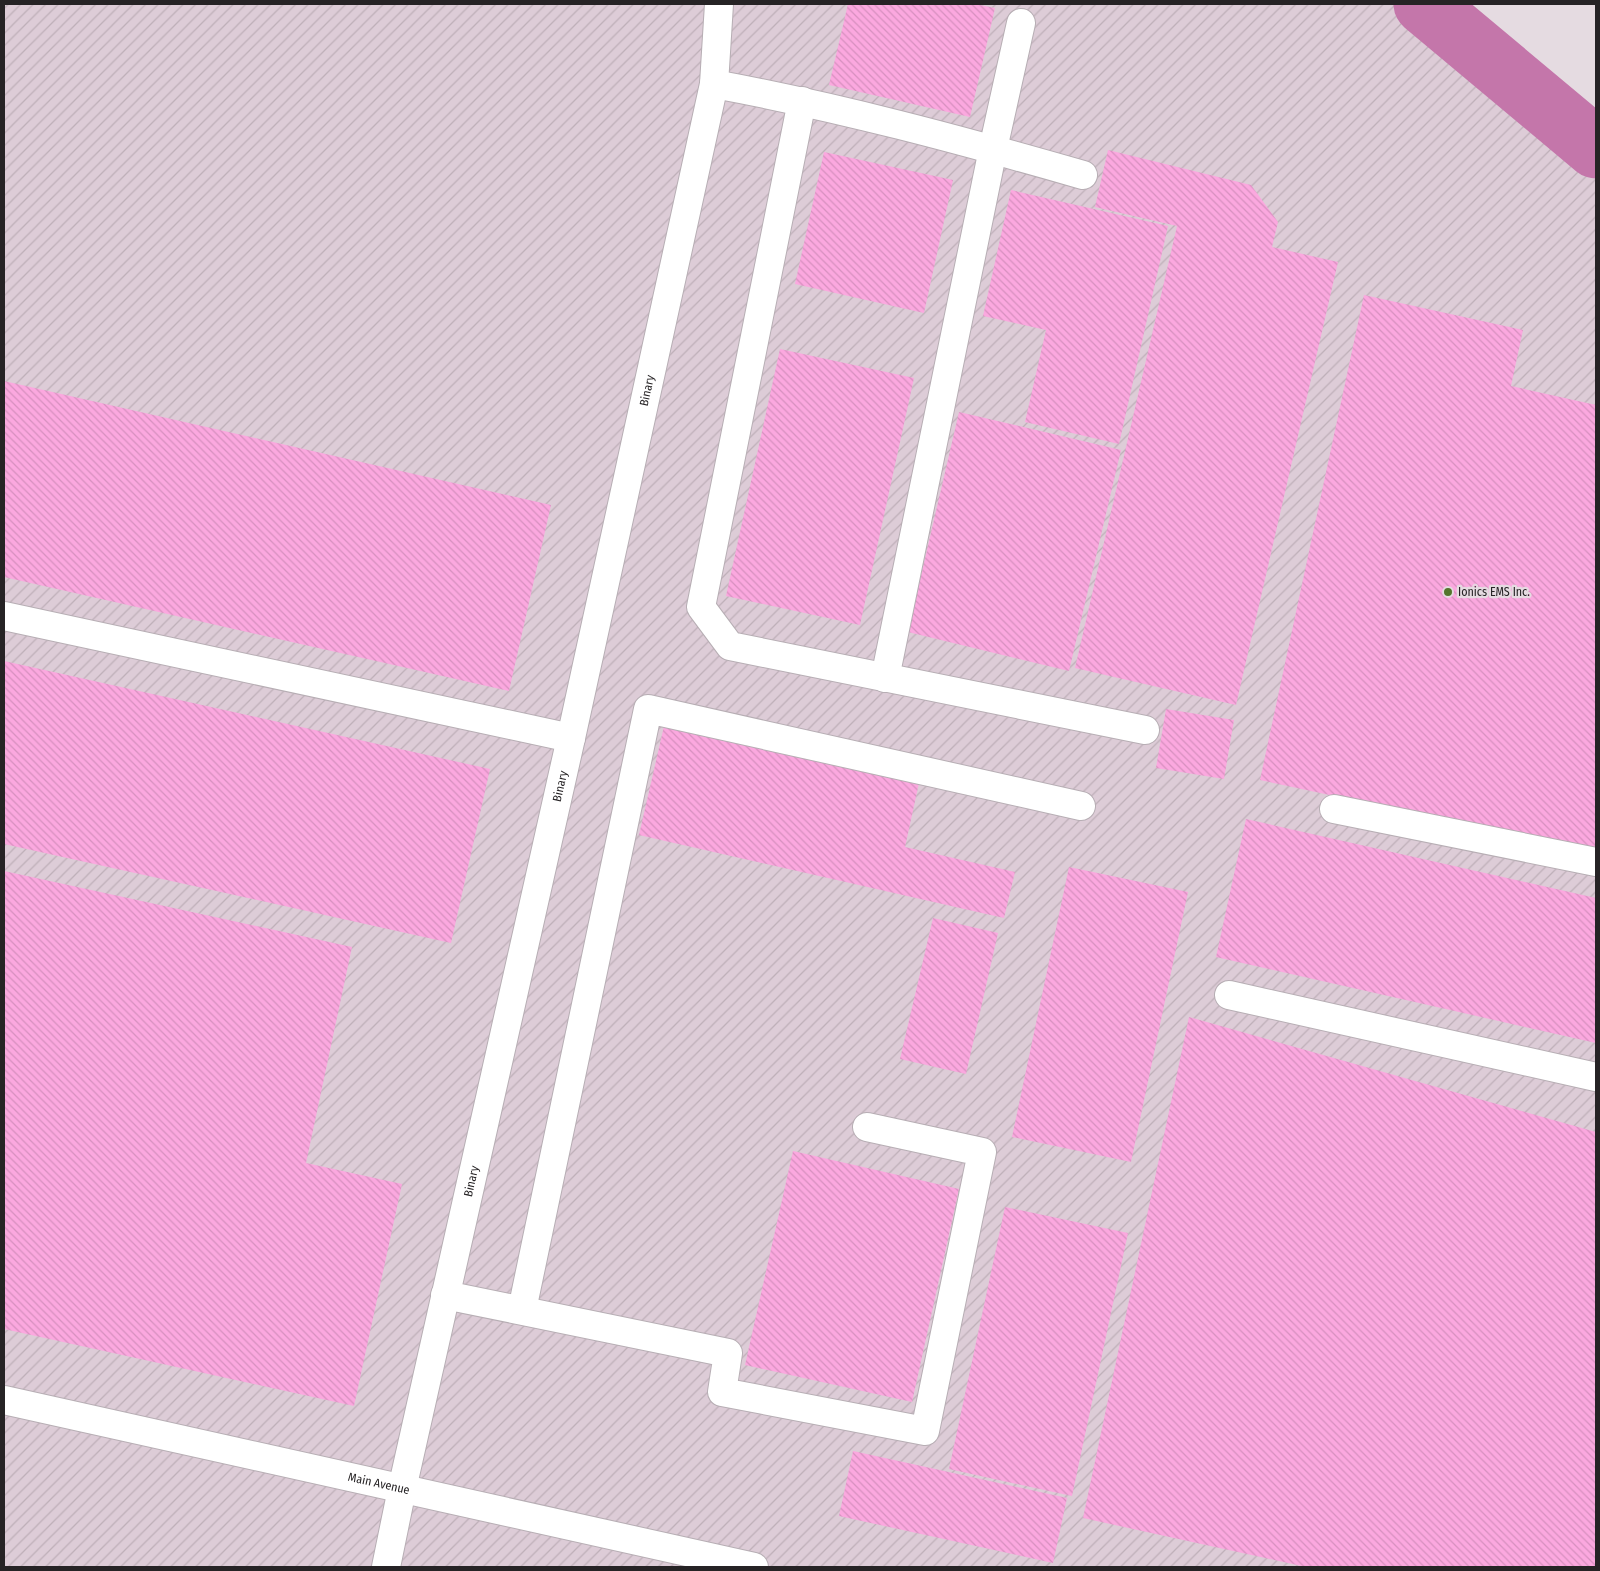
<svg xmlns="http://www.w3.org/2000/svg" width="1600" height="1571" viewBox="0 0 1600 1571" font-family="'Fira Sans Condensed',sans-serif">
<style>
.industrial{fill:url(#industrial-furrows)}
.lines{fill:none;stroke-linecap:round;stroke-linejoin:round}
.river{stroke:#c476aa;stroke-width:61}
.building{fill:url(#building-back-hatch)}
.minor-casing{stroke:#b7aeb4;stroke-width:30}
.minor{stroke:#fff;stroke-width:28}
.poi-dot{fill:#54762d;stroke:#e5dbe1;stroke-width:2}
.labels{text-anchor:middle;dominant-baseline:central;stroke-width:4.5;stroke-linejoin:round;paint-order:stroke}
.street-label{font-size:12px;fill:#262325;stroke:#e5dbe1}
.poi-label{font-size:12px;fill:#262325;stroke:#e5dbe1;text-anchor:start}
</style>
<defs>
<pattern id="industrial-furrows" width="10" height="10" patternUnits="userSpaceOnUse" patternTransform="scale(1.25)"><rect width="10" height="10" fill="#ddccd7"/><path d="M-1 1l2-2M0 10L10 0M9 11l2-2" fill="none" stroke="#beafb8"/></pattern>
<pattern id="building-back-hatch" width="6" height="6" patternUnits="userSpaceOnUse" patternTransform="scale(1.25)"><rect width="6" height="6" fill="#fba8df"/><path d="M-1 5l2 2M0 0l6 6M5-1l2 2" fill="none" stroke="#d790bf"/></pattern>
</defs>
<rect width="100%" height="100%" fill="#e5dbe1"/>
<polygon class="industrial" points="4,4 1424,4 1596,148 1596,1567 4,1567"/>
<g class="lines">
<polyline class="river" points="1424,4 1596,148"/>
</g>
<g class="building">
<polygon points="848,4 975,4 995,8 970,117 829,85"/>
<polygon points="1108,150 1251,185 1278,222 1272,247 1338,262 1236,705 1075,668 1177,226 1095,207"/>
<polygon points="824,152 953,180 924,313 795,284"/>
<polygon points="1011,190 1168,226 1119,444 1025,422 1046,330 983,316"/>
<polygon points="1364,295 1523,330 1511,386 1596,405 1596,852 1260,780"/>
<polygon points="780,349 914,378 860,625 726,596"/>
<polygon points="4,381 551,505 509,691 4,577"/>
<polygon points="959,412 1121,450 1069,671 908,632"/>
<polygon points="4,661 490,769 451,943 4,844"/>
<polygon points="1166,709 1234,720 1224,779 1156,768"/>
<polygon points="664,726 919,783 905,847 1015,872 1004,918 639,835"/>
<polygon points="1246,819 1596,898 1596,1043 1216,957"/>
<polygon points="1069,867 1188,892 1131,1162 1012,1137"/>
<polygon points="4,871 352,947 306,1163 402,1184 354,1406 4,1329"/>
<polygon points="933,918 998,933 966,1074 900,1059"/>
<polygon points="1189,1017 1596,1132 1596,1567 1306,1567 1083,1518"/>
<polygon points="793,1151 959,1189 912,1402 745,1365"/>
<polygon points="1005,1207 1128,1233 1072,1496 949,1469"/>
<polygon points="853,1451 1067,1498 1053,1563 839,1516"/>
</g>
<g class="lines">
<g class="minor-casing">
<g id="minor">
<path d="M714,84c125,23 247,56 369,91"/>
<polyline points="802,101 701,607 730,646 1145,730"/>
<polyline points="4,616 571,738"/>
<polyline points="885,678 993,149 1021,23"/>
<polyline points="1334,809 1596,862"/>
<polyline points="1229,995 1596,1077"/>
<polyline points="445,1295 728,1353 722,1392 925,1431 982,1152 867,1127"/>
<polyline points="522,1310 648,709 1081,806"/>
<path id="s1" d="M4,1400l750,167"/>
<path id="s2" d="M386,1567l16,-78 169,-751 143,-654 5,-80"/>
</g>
</g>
<use href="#minor" class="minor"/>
</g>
<circle class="poi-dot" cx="1448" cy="592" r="5"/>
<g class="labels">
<g class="street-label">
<text stroke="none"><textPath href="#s2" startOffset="1205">Binary</textPath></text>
<text stroke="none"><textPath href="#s2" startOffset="800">Binary</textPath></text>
<text stroke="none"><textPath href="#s2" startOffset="395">Binary</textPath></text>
<text stroke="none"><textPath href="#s1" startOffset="384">Main Avenue</textPath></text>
</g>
<g class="poi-label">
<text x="1458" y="592">Ionics EMS Inc.</text>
</g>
</g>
<rect width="1600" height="1571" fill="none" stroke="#262325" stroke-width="10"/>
</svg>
